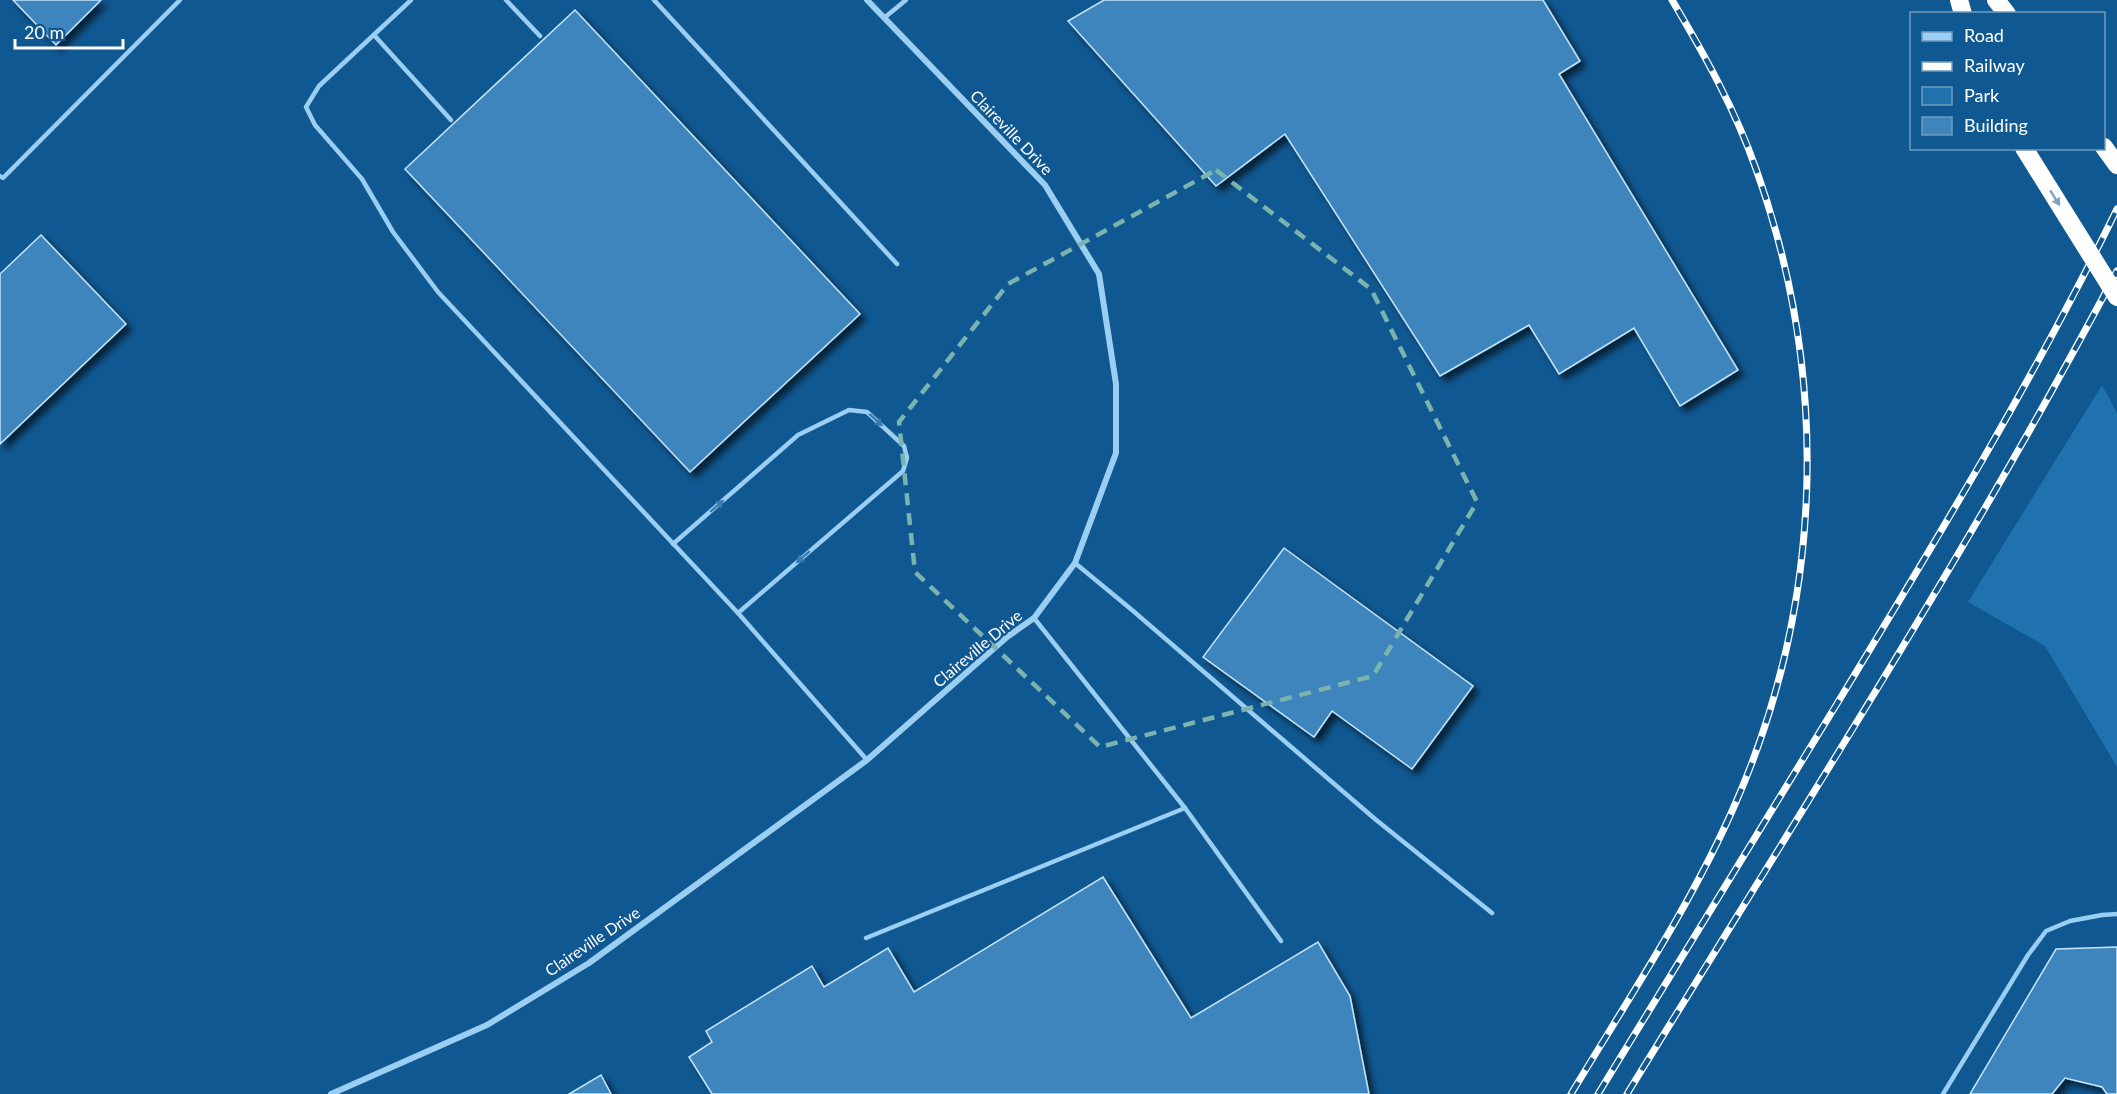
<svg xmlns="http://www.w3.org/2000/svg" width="2117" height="1094" viewBox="0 0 2117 1094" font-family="Lato,sans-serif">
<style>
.green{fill:#1f72ae}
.building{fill:#3e85bc;stroke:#c3e5fd;stroke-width:1.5;filter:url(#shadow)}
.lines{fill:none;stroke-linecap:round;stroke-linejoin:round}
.lane{stroke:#9bcef3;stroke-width:4.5}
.street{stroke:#9bcef3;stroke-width:6}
.highway{stroke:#fff;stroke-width:18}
.rail-casing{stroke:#fff;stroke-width:7}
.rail{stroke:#105891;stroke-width:4.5;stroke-dasharray:14;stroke-linecap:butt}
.highway-bridge{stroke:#fff;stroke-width:18}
.oneway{fill:#7ca3c2}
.oneway2{fill:#3a7bae}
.marked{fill:none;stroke:#7bb4af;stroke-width:4.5;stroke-dasharray:12 8;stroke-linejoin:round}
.labels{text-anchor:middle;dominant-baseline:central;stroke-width:4.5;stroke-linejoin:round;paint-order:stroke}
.street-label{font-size:16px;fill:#fff;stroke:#105891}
</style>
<defs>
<filter id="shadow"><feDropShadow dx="5.5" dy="5.5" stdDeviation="3" flood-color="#0009"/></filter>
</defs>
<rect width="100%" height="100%" fill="#105891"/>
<polygon class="green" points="2102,385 2117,413 2117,767 2045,646 1968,602"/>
<g class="building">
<polygon points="13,0 101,0 56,45"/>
<polygon points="1104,0 1543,0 1580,61 1559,74 1738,370 1680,406 1634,328 1559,374 1529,325 1440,376 1285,134 1216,186 1068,21"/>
<polygon points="575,10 860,314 690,472 405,169"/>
<polygon points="41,235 126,324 0,444 0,274"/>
<polygon points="1284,548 1473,686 1412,769 1332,711 1314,737 1203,657"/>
<polygon points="1103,877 1191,1018 1318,942 1350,996 1369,1094 712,1094 689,1057 712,1042 706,1031 812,966 824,987 888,948 914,992"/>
<polygon points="2117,947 2117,1094 2107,1094 2102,1087 2065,1078 2052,1094 1970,1094 2056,949"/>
<polygon points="601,1075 611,1094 569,1094"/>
</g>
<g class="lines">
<g class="lane">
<polyline points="411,0 319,86 306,107 315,125 362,179 393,232 438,292 738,613 867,760"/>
<polyline points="506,0 540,36"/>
<polyline points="654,0 897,264"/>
<polyline points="884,18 906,0"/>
<polyline points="374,35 451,120"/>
<polyline points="0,176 3,178 180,0"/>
<polyline points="673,544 798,435 849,410 867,412 904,446 907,458 903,471 738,613"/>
<polyline points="1075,563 1132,610 1375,819 1492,913"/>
<polyline points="1034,618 1185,808 1281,941"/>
<polyline points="866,938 1185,808"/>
<polyline points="1943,1094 2028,955 2046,931 2070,921 2102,915 2117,914"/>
</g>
<polyline class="street" points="331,1094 487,1025 589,963 867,760 1007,637 1034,618 1075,563 1116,453 1116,384 1099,274 1045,185 867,0"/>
<g class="highway">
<polyline points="1959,0 1963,14"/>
<polyline points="1996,0 2007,14"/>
<polyline points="2104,147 2117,165"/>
</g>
<g class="rail-casing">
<g id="rail">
<path d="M1571,1094c57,-95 121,-190 165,-292 88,-202 94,-426 20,-633 -21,-60 -52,-115 -84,-169"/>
<path d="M1598,1094c79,-129 158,-258 237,-387 99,-163 198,-326 282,-498"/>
<path d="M1627,1094c167,-272 341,-541 490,-823"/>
</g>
</g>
<use href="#rail" class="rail"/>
<polyline class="highway-bridge" points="2024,148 2117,297"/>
</g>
<defs><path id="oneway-solid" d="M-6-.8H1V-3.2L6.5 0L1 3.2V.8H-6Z" transform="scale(1.5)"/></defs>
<use class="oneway" href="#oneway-solid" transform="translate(2055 198) rotate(58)"/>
<g class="oneway2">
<use href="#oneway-solid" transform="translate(876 420) rotate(42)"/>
<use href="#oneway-solid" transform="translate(717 506) rotate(-41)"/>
<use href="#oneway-solid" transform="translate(803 557) rotate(139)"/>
</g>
<path class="marked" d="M1216,170l155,119 106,213 -104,174 -273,71 -185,-175 -16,-150 109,-138z"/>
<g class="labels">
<g class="street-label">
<text transform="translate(1012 132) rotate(46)">Claireville Drive</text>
<text transform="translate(977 648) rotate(-40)">Claireville Drive</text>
<text transform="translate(592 941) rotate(-34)">Claireville Drive</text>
</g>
</g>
<rect x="1910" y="12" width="195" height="138" fill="#105891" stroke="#709bbd" stroke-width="1.5"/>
<rect x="1922" y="32" width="30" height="9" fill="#9bcef3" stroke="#709bbd" stroke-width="1.5"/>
<text x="1964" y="42" font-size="18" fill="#ffffff">Road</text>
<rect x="1922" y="62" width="30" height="9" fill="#ffffff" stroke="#709bbd" stroke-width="1.5"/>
<text x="1964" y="72" font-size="18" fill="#ffffff">Railway</text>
<rect x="1922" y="87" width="30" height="18" fill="#1f72ae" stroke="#709bbd" stroke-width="1.5"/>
<text x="1964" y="102" font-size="18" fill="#ffffff">Park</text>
<rect x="1922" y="117" width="30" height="18" fill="#3e85bc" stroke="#709bbd" stroke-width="1.5"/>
<text x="1964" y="132" font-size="18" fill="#ffffff">Building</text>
<path d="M15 39v9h108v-9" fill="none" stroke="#ffffff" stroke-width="3"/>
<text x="24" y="39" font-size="18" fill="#ffffff" stroke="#105891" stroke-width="4.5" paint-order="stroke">20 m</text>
</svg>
